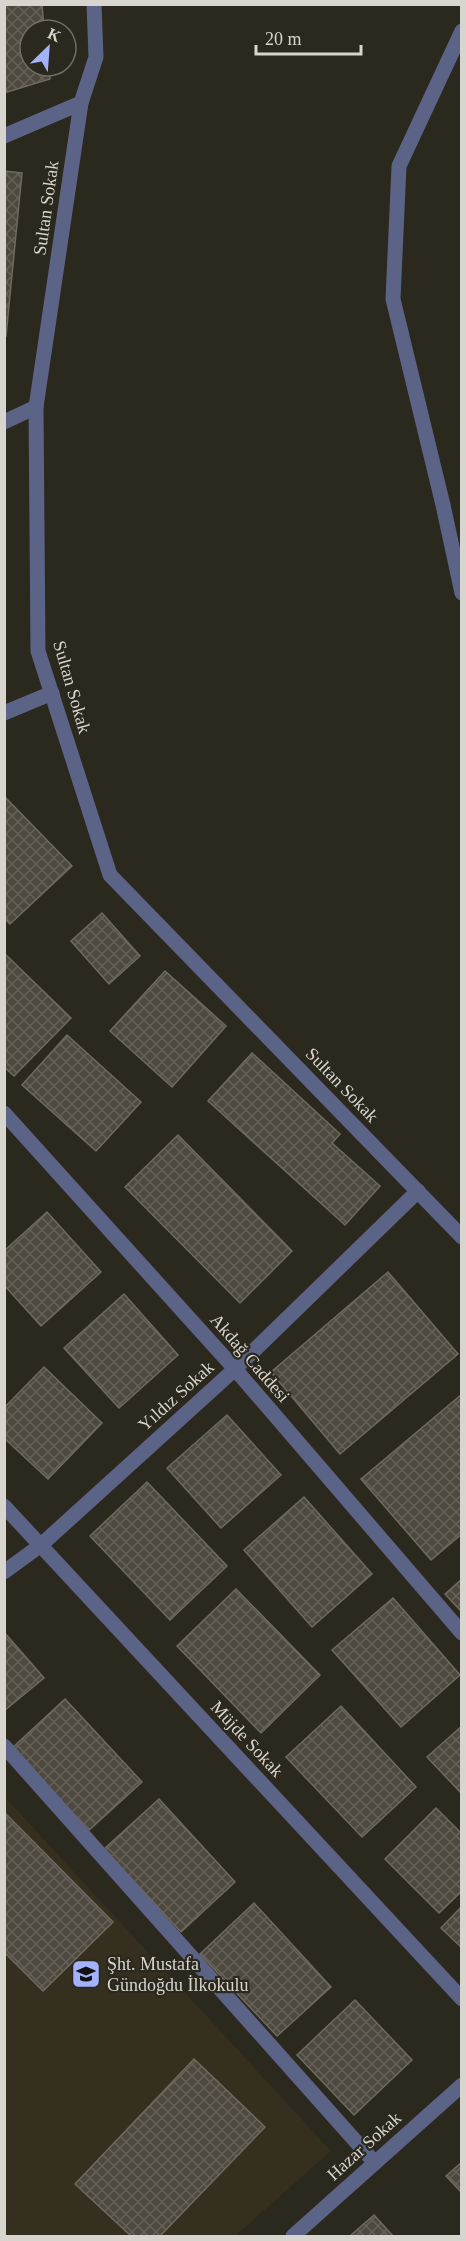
<svg xmlns="http://www.w3.org/2000/svg" width="466" height="2241" viewBox="0 0 466 2241" font-family="Georgia,serif">
<style>
.built{fill:#342f1e}
.building{fill:url(#building-cross-hatch);stroke:#6e6a5e;stroke-width:1.5}
.lines{fill:none;stroke-linecap:round;stroke-linejoin:round}
.minor{stroke:#5b6486;stroke-width:15}
.labels{text-anchor:middle;dominant-baseline:central;stroke-width:4.5;stroke-linejoin:round;paint-order:stroke}
.street-label{font-size:18px;fill:#d7d5ce;stroke:#2b281d}
.poi-label{font-size:18px;fill:#d7d5ce;stroke:#2b281d;text-anchor:start}
</style>
<defs>
<pattern id="building-cross-hatch" width="8" height="8" patternUnits="userSpaceOnUse" patternTransform="scale(1.5)"><rect width="8" height="8" fill="#4d493e"/><path d="M0 0l8 8M0 8l8-8" fill="none" stroke="#666259"/></pattern>
</defs>
<rect width="100%" height="100%" fill="#2b281d"/>
<polygon class="built" points="4,1796 331,2151 235,2236 5,2236"/>
<g class="building">
<polygon points="4,4 42,4 44,30 30,30 30,66 49,66 50,79 4,93"/>
<polygon points="4,171 22,173 6,336 4,336"/>
<polygon points="4,796 72,866 10,924 4,918"/>
<polygon points="102,913 140,956 109,984 71,941"/>
<polygon points="4,953 71,1018 14,1076 4,1067"/>
<polygon points="165,971 226,1026 172,1087 110,1031"/>
<polygon points="67,1035 141,1102 96,1151 22,1085"/>
<polygon points="252,1053 340,1134 332,1143 380,1186 345,1225 208,1101"/>
<polygon points="178,1135 292,1251 240,1303 125,1187"/>
<polygon points="47,1212 101,1272 41,1326 4,1285 4,1251"/>
<polygon points="388,1272 458,1354 340,1454 271,1372"/>
<polygon points="124,1294 178,1355 119,1408 64,1348"/>
<polygon points="44,1367 102,1423 48,1479 4,1438 4,1408"/>
<polygon points="462,1394 462,1534 431,1560 361,1479"/>
<polygon points="227,1415 281,1475 221,1528 167,1468"/>
<polygon points="147,1482 227,1566 170,1620 90,1536"/>
<polygon points="304,1497 372,1574 312,1627 244,1550"/>
<polygon points="462,1579 462,1612 445,1594"/>
<polygon points="236,1589 320,1675 261,1733 177,1646"/>
<polygon points="393,1598 460,1675 401,1727 332,1650"/>
<polygon points="4,1632 44,1678 4,1711"/>
<polygon points="65,1699 142,1782 87,1832 11,1749"/>
<polygon points="341,1706 416,1787 362,1837 286,1757"/>
<polygon points="462,1726 462,1794 427,1757"/>
<polygon points="159,1799 235,1882 181,1932 104,1849"/>
<polygon points="436,1808 462,1834 462,1891 439,1913 385,1859"/>
<polygon points="4,1812 113,1922 43,1991 4,1952"/>
<polygon points="254,1903 331,1987 277,2036 200,1954"/>
<polygon points="462,1906 462,1948 441,1928"/>
<polygon points="355,2000 412,2060 354,2115 297,2055"/>
<polygon points="194,2059 265,2127 160,2236 131,2236 75,2184"/>
<polygon points="462,2162 462,2193 446,2176"/>
<polygon points="374,2215 393,2236 350,2236"/>
</g>
<g class="lines">
<g class="minor">
<polyline points="94,4 96,57 81,103 36,407 38,651 110,875 462,1237"/>
<polyline points="462,31 399,166 393,299 443,505 462,593"/>
<polyline points="4,136 81,103"/>
<polyline points="4,422 36,407"/>
<polyline points="4,713 52,693"/>
<polyline points="4,1113 235,1369 462,1633"/>
<polyline points="4,1506 462,1999"/>
<polyline points="4,1572 41,1545 235,1369 418,1191"/>
<polyline points="4,1746 375,2163"/>
<polyline points="293,2236 462,2085"/>
</g>
</g>
<defs>
<g id="school-square" transform="scale(1.5)"><rect x="-9" y="-9" width="18" height="18" rx="4" fill="#a2b2fd" stroke="#2b281d"/><path d="M0-5L7-2L0 1L-7-2ZM-4 1L0 2.5L4 1V4Q0 6-4 4Z" fill="#111"/></g>
</defs>
<g fill-rule="evenodd">
<use href="#school-square" x="86" y="1974"/>
</g>
<g class="labels">
<g class="street-label">
<text transform="translate(46 208) rotate(-82)">Sultan Sokak</text>
<text transform="translate(72 687) rotate(74)">Sultan Sokak</text>
<text transform="translate(342 1085) rotate(46)">Sultan Sokak</text>
<text transform="translate(250 1358) rotate(49)">Akdağ Caddesi</text>
<text transform="translate(176 1396) rotate(-42)">Yıldız Sokak</text>
<text transform="translate(247 1739) rotate(47)">Müjde Sokak</text>
<text transform="translate(364 2146) rotate(-42)">Hazar Sokak</text>
</g>
<g class="poi-label">
<text x="107" y="1964">Şht. Mustafa<tspan x="107" dy="21">Gündoğdu İlkokulu</tspan></text>
</g>
</g>
<rect width="466" height="2241" fill="none" stroke="#d7d5ce" stroke-width="12"/>
<g transform="translate(48 48) rotate(25)"><circle r="28" fill="#2b281d" stroke="#706d64" stroke-width="1.5"/>
<path d="M0-4.5L10 22L0 15L-10 22Z" fill="#a2b2fd"/>
<text y="-9" font-size="16" font-weight="bold" text-anchor="middle" fill="#d7d5ce">K</text>
</g>
<path d="M256 45v9h105v-9" fill="none" stroke="#d7d5ce" stroke-width="3"/>
<text x="265" y="45" font-size="18" fill="#d7d5ce" stroke="#2b281d" stroke-width="4.5" paint-order="stroke">20 m</text>
</svg>
